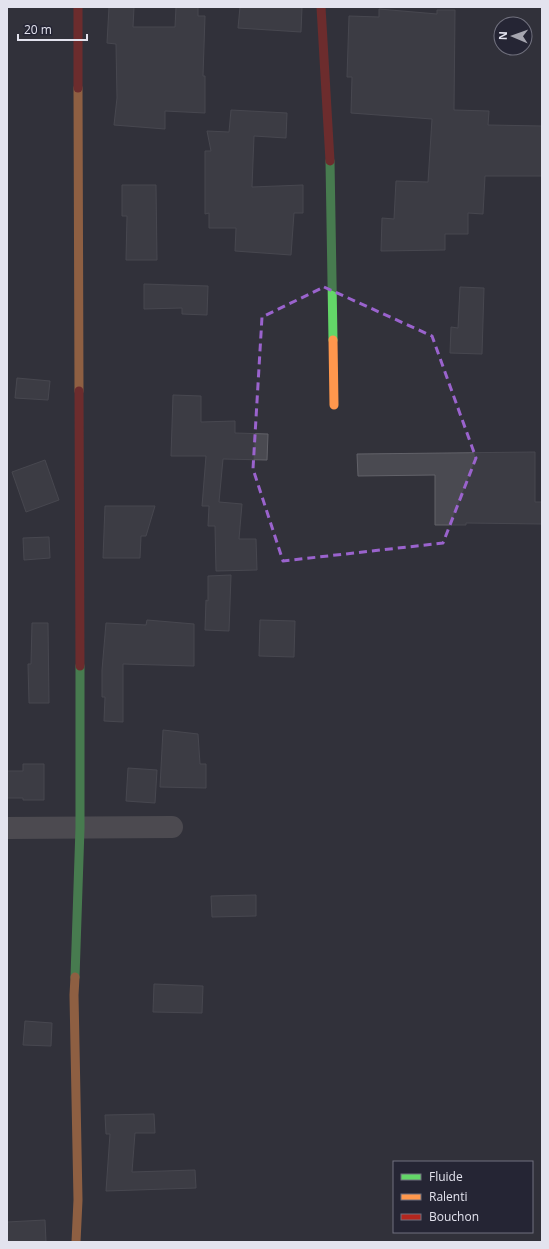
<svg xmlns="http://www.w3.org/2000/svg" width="549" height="1249" viewBox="0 0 549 1249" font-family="'Open Sans',sans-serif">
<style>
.building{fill:#4a4a51;stroke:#626269}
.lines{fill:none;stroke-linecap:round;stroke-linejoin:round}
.street{stroke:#6d696b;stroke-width:22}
.fast{stroke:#63d668;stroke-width:9}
.slow{stroke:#ff974d;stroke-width:9}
.jam{stroke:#b3261e;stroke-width:9}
.marked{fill:none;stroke:#9a63cd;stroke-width:3;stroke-dasharray:8 5;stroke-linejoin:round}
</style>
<rect width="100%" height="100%" fill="#32323a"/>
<g class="building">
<polygon points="109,7 134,7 133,27 175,27 176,7 198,7 198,16 205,16 203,76 205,76 205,113 165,111 165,129 114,125 117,98 116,44 107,43"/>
<polygon points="240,7 302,7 301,32 238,28"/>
<polygon points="379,9 437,14 437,10 455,10 454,110 489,111 488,125 542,126 542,176 485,176 483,214 468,213 468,234 445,234 445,250 381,251 382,218 394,219 396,181 428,182 432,119 351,113 352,77 347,77 349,16 379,17"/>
<polygon points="231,110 287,113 286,138 254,136 252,187 303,185 303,213 294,213 291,255 235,251 236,228 209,228 209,213 205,214 205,151 211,151 207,131 229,132"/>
<polygon points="122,185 156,185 157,260 126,260 127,216 122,216"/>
<polygon points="144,284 208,286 207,315 182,314 182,308 144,309"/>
<polygon points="460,287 484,288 482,354 450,353 451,327 458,328"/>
<polygon points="17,378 50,381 48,400 15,398"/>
<polygon points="173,395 201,396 201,422 235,421 235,433 268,434 267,460 223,459 219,502 242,504 239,539 256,539 257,570 216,571 215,526 208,526 209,506 202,506 206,456 171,456"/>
<polygon points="535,452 535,502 542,502 542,524 466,523 466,525 435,525 435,475 358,476 357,454"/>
<polygon points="45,460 59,500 26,512 12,472"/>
<polygon points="105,506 155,506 146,536 141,536 140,558 103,558"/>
<polygon points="49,537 50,558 24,560 23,538"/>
<polygon points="231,575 229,631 205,630 206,600 208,601 208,576"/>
<polygon points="147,620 194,624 194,666 123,664 123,722 104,721 105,697 102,697 102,670 106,623 146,625"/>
<polygon points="260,620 295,621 294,657 259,656"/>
<polygon points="32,623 48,623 49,703 29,703 28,664 31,664"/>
<polygon points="163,730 198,734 200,764 206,764 206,788 160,787"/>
<polygon points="23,764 44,764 44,800 23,800 23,798 7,798 7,771 23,771"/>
<polygon points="128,768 157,770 155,803 126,801"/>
<polygon points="256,895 256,916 212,917 211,896"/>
<polygon points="154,984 203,986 202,1013 153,1012"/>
<polygon points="25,1021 52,1023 51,1046 23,1045"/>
<polygon points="154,1114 155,1133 135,1133 132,1172 195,1170 196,1188 106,1191 110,1134 106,1134 105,1115"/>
<polygon points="45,1220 46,1242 7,1242 7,1222"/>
</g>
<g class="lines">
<polyline class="street" points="7,828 172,827"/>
<g class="fast">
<polyline points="330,161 333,340"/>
<polyline points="75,977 80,828 80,666"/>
</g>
<g class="slow">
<polyline points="78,88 79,391"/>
<polyline points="333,340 334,405"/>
<polyline points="75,977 74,995 78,1200 76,1242"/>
</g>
<g class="jam">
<polyline points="78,7 78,88"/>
<polyline points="321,7 330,161"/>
<polyline points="79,391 80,666"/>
</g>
</g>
<path d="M0 0H549V1249H0ZM324,287l108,49 44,122 -33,85 -160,18 -30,-92 9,-152z" fill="#32323a" fill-opacity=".55" fill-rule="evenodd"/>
<path class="marked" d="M324,287l108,49 44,122 -33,85 -160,18 -30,-92 9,-152z"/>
<rect width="549" height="1249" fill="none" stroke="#e3e3ee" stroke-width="16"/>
<rect x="393" y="1161" width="140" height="72" fill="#252534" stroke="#71717e"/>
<rect x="401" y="1174" width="20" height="6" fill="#63d668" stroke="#71717e"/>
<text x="429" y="1181" font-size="12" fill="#e3e3ee">Fluide</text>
<rect x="401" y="1194" width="20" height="6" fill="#ff974d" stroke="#71717e"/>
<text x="429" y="1201" font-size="12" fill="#e3e3ee">Ralenti</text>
<rect x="401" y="1214" width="20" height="6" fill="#b3261e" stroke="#71717e"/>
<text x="429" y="1221" font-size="12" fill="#e3e3ee">Bouchon</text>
<g transform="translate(513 36) rotate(272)"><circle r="19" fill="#252534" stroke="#71717e"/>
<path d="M0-3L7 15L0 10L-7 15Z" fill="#a5a5af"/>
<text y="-6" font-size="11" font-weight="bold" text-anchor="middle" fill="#e3e3ee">N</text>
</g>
<path d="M18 34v6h69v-6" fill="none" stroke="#e3e3ee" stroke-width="2"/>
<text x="24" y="34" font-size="12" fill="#e3e3ee" stroke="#252534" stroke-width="3" paint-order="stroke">20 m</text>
</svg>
